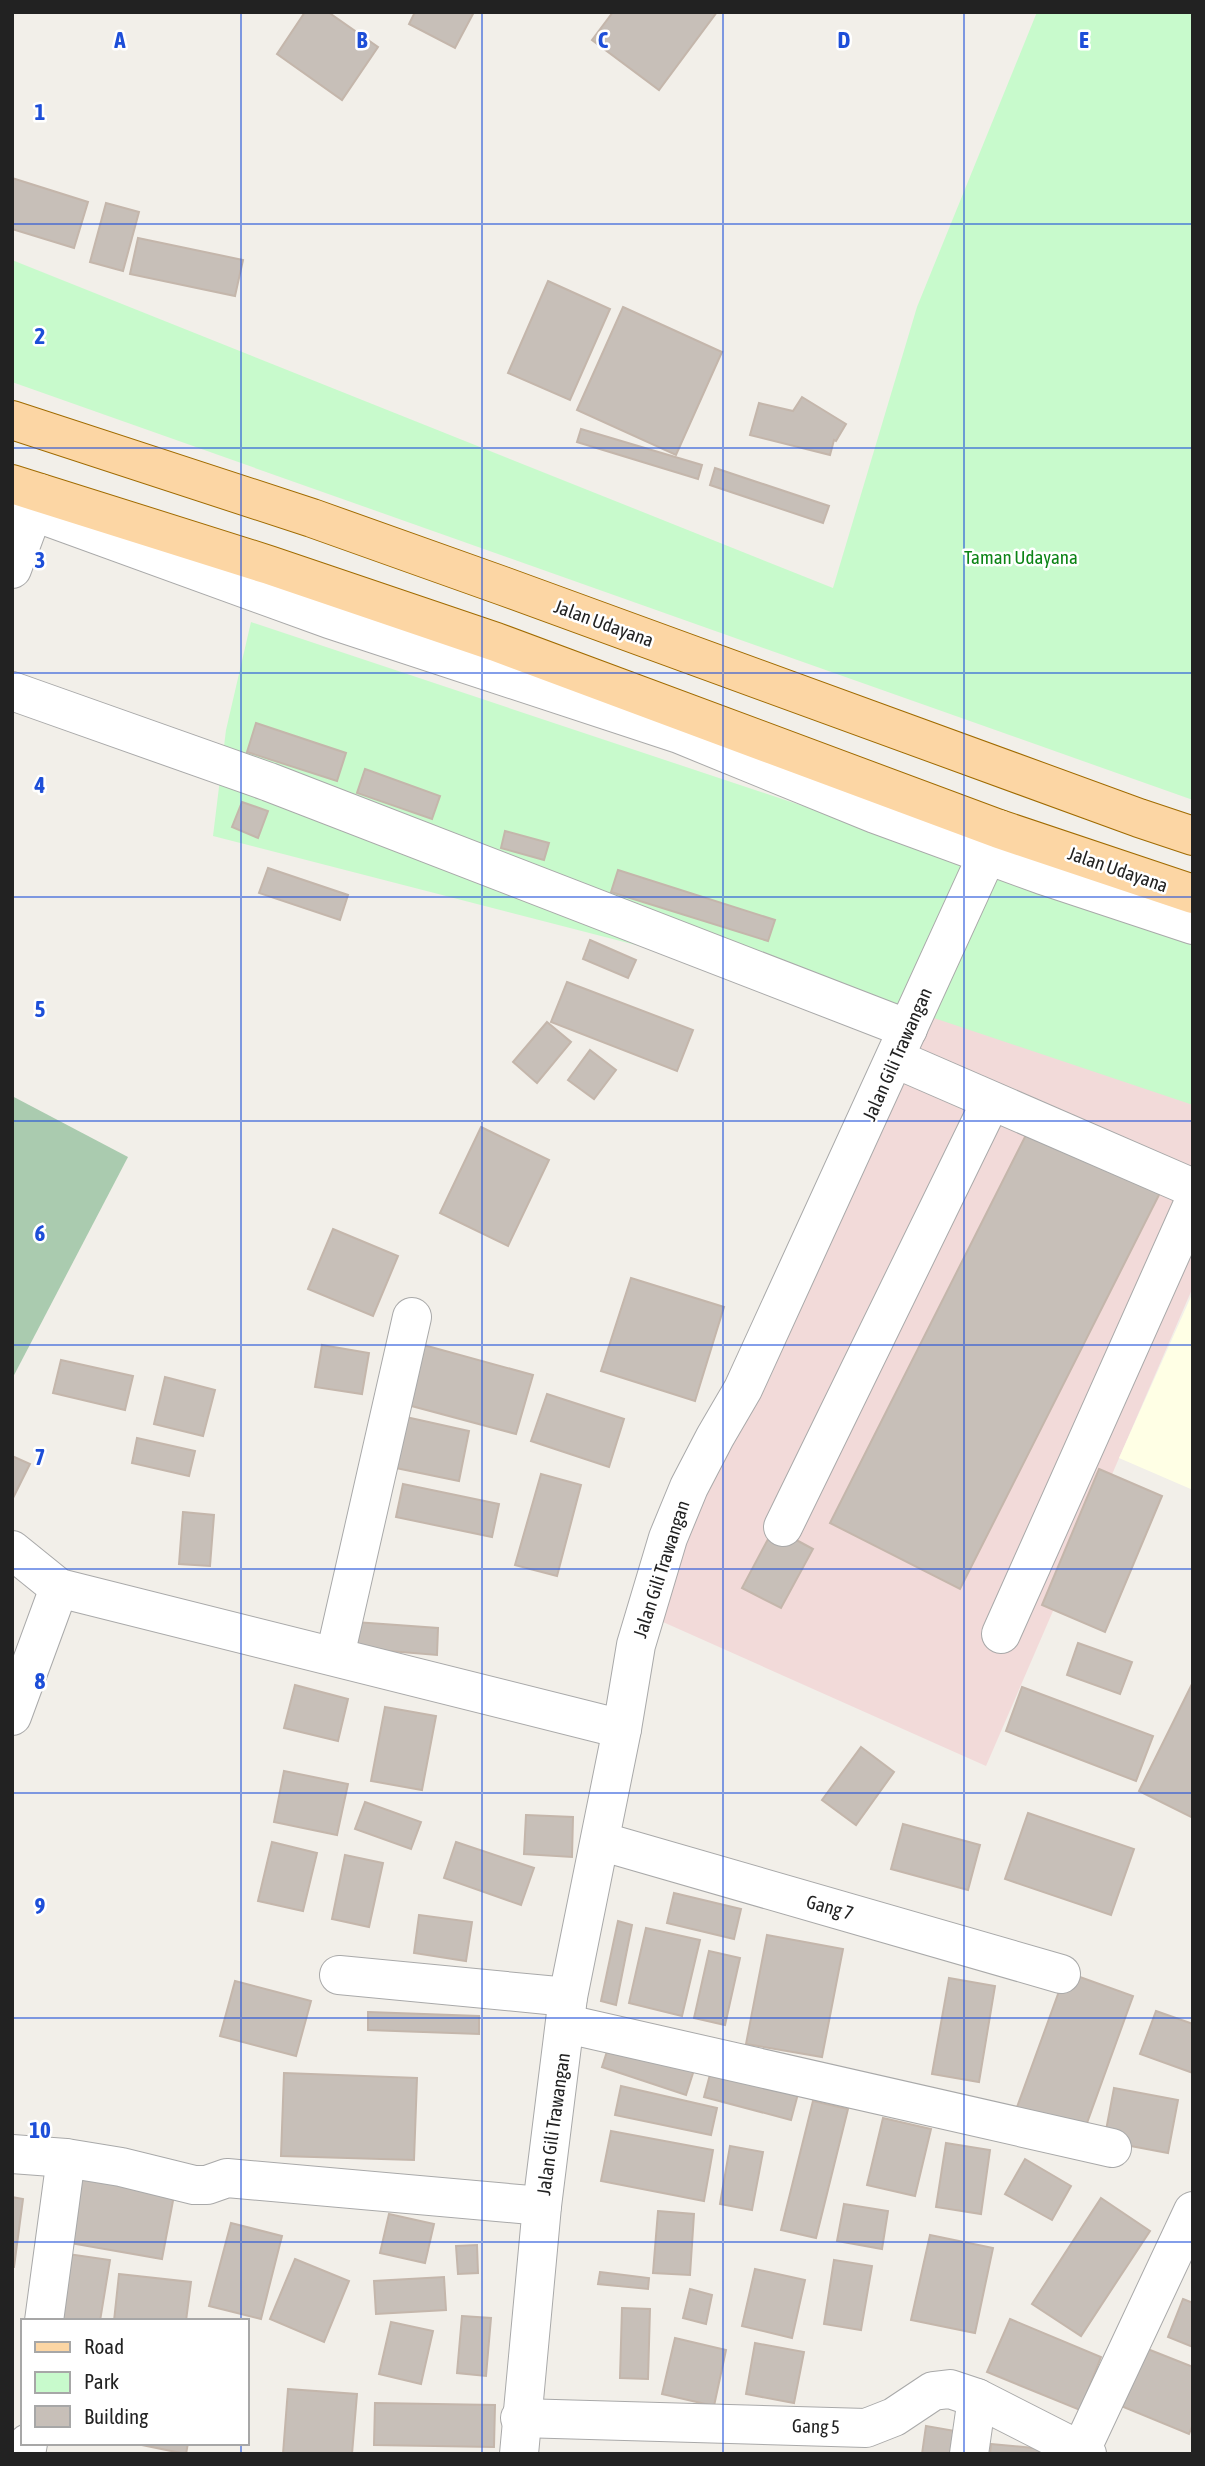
<svg xmlns="http://www.w3.org/2000/svg" width="1205" height="2466" viewBox="0 0 1205 2466" font-family="'Asap Condensed',sans-serif">
<style>
.commercial{fill:#f2dad9}
.education{fill:#ffffe5}
.cemetery{fill:#aacbaf}
.park{fill:#c8facc}
.building{fill:#c7bfb8;stroke:#c4b6ab;stroke-width:2}
.lines{fill:none;stroke-linecap:round;stroke-linejoin:round}
.minor-casing{stroke:#a9a9a9;stroke-width:40}
.major-casing{stroke:#a06b00;stroke-width:40}
.minor{stroke:#fff;stroke-width:38}
.major{stroke:#fcd6a4;stroke-width:38}
.grid{fill:none;stroke:#1d4ed8;stroke-width:2;stroke-opacity:0.55}
.labels{text-anchor:middle;dominant-baseline:central;stroke-width:5;stroke-linejoin:round;paint-order:stroke}
.park-label{font-size:19px;fill:#0c8416;stroke:#fff}
.street-label{font-size:19px;fill:#222;stroke:#fff}
.grid-label{font-size:23px;text-anchor:middle;font-weight:bold;fill:#1d4ed8;stroke:#fff;stroke-width:5;stroke-linejoin:round;paint-order:stroke}
</style>
<rect width="100%" height="100%" fill="#f2efe9"/>
<polygon class="commercial" points="930,997 1193,1101 1193,1287 986,1766 663,1622 685,1513 770,1378"/>
<polygon class="education" points="1193,1292 1193,1490 1119,1458"/>
<polygon class="cemetery" points="12,1096 128,1157 12,1379"/>
<g class="park">
<polygon points="1037,12 1193,12 1193,800 12,382 12,260 833,588 917,307"/>
<polygon points="251,622 1193,936 1193,1105 928,1016 892,1011 213,836 226,730"/>
</g>
<g class="building">
<polygon points="305,12 328,12 378,47 342,100 277,54"/>
<polygon points="415,12 474,12 455,48 409,24"/>
<polygon points="613,12 717,12 659,90 592,40"/>
<polygon points="12,178 88,202 74,248 12,229"/>
<polygon points="106,203 139,212 123,271 90,262"/>
<polygon points="138,238 243,260 235,296 130,274"/>
<polygon points="548,281 610,309 570,400 508,373"/>
<polygon points="623,307 722,352 676,455 577,410"/>
<polygon points="802,397 846,424 836,441 834,440 830,455 750,435 759,403 793,411"/>
<polygon points="581,429 702,465 698,479 577,442"/>
<polygon points="715,468 829,506 823,523 710,485"/>
<polygon points="256,723 346,753 337,781 247,752"/>
<polygon points="365,769 440,796 432,819 357,793"/>
<polygon points="242,802 268,811 258,838 232,827"/>
<polygon points="505,831 549,843 544,860 501,848"/>
<polygon points="268,868 348,895 340,920 259,893"/>
<polygon points="618,870 775,920 768,941 611,892"/>
<polygon points="590,940 636,960 628,978 583,959"/>
<polygon points="567,982 693,1030 677,1071 551,1022"/>
<polygon points="547,1022 571,1042 537,1083 513,1062"/>
<polygon points="590,1050 616,1070 594,1099 568,1080"/>
<polygon points="1032,1123 1162,1189 960,1589 830,1523"/>
<polygon points="481,1127 549,1160 508,1246 440,1213"/>
<polygon points="333,1229 398,1256 373,1316 308,1289"/>
<polygon points="631,1278 724,1307 695,1401 601,1371"/>
<polygon points="420,1344 533,1375 516,1434 404,1404"/>
<polygon points="322,1345 369,1353 362,1394 315,1387"/>
<polygon points="61,1360 133,1376 125,1410 53,1393"/>
<polygon points="165,1377 215,1390 203,1436 154,1424"/>
<polygon points="547,1394 624,1419 609,1467 531,1441"/>
<polygon points="397,1415 469,1431 459,1481 386,1466"/>
<polygon points="137,1438 195,1451 189,1476 132,1463"/>
<polygon points="12,1456 30,1464 12,1500"/>
<polygon points="1099,1469 1162,1496 1105,1632 1042,1605"/>
<polygon points="541,1474 581,1485 557,1576 515,1565"/>
<polygon points="403,1484 499,1504 492,1537 396,1517"/>
<polygon points="183,1512 214,1515 210,1566 179,1564"/>
<polygon points="774,1528 813,1549 781,1608 742,1588"/>
<polygon points="355,1622 438,1628 437,1655 353,1648"/>
<polygon points="1078,1643 1132,1662 1120,1694 1067,1675"/>
<polygon points="1193,1682 1193,1818 1139,1791"/>
<polygon points="295,1685 348,1699 338,1741 284,1728"/>
<polygon points="1022,1687 1153,1736 1136,1781 1006,1731"/>
<polygon points="385,1707 436,1716 422,1790 371,1781"/>
<polygon points="861,1747 894,1772 856,1825 822,1800"/>
<polygon points="284,1771 348,1784 337,1835 274,1822"/>
<polygon points="365,1802 421,1822 411,1849 355,1829"/>
<polygon points="1028,1813 1134,1849 1111,1915 1005,1879"/>
<polygon points="526,1815 573,1817 572,1857 524,1854"/>
<polygon points="903,1824 980,1845 968,1890 891,1869"/>
<polygon points="272,1842 317,1853 303,1911 258,1901"/>
<polygon points="456,1842 534,1868 521,1905 444,1878"/>
<polygon points="345,1855 383,1863 369,1927 332,1919"/>
<polygon points="674,1893 741,1909 734,1939 667,1923"/>
<polygon points="419,1915 472,1922 466,1961 414,1953"/>
<polygon points="618,1921 632,1925 616,2005 601,2001"/>
<polygon points="646,1928 700,1940 682,2016 629,2003"/>
<polygon points="767,1935 843,1949 822,2057 746,2044"/>
<polygon points="709,1951 740,1958 725,2025 694,2018"/>
<polygon points="1066,1972 1133,1996 1083,2134 1016,2110"/>
<polygon points="949,1978 995,1986 979,2082 932,2074"/>
<polygon points="235,1981 311,2001 296,2056 220,2036"/>
<polygon points="1156,2011 1193,2024 1193,2073 1140,2054"/>
<polygon points="368,2012 479,2016 479,2034 368,2030"/>
<polygon points="610,2042 694,2070 686,2095 602,2067"/>
<polygon points="712,2067 799,2090 791,2120 704,2097"/>
<polygon points="284,2073 417,2078 414,2160 281,2156"/>
<polygon points="621,2086 717,2108 711,2135 615,2115"/>
<polygon points="1114,2088 1178,2100 1168,2153 1104,2141"/>
<polygon points="813,2101 848,2109 816,2238 781,2230"/>
<polygon points="883,2118 931,2129 915,2196 867,2185"/>
<polygon points="611,2131 713,2150 704,2201 601,2181"/>
<polygon points="946,2143 990,2150 981,2214 936,2207"/>
<polygon points="730,2146 763,2152 752,2210 720,2204"/>
<polygon points="1025,2159 1071,2186 1052,2220 1005,2194"/>
<polygon points="82,2174 175,2190 162,2259 70,2243"/>
<polygon points="12,2197 23,2199 14,2267 12,2267"/>
<polygon points="1101,2198 1150,2231 1081,2336 1032,2304"/>
<polygon points="844,2204 888,2211 882,2249 837,2241"/>
<polygon points="658,2211 694,2214 690,2275 653,2273"/>
<polygon points="389,2214 434,2224 425,2263 380,2253"/>
<polygon points="231,2223 282,2236 261,2319 209,2306"/>
<polygon points="930,2235 993,2248 975,2333 911,2320"/>
<polygon points="477,2245 478,2273 458,2274 456,2246"/>
<polygon points="61,2253 110,2260 100,2321 50,2321"/>
<polygon points="295,2259 349,2281 324,2342 270,2319"/>
<polygon points="834,2260 872,2266 861,2330 824,2324"/>
<polygon points="755,2269 805,2280 792,2338 742,2326"/>
<polygon points="600,2272 649,2278 648,2289 598,2284"/>
<polygon points="119,2274 191,2282 186,2321 114,2321"/>
<polygon points="444,2277 446,2310 376,2314 374,2281"/>
<polygon points="690,2289 712,2295 706,2324 683,2318"/>
<polygon points="1183,2299 1193,2303 1193,2347 1168,2337"/>
<polygon points="622,2308 650,2309 648,2379 620,2378"/>
<polygon points="462,2316 491,2318 486,2376 457,2373"/>
<polygon points="1010,2319 1101,2357 1080,2410 987,2372"/>
<polygon points="391,2322 433,2331 421,2384 379,2374"/>
<polygon points="675,2338 726,2350 714,2406 662,2394"/>
<polygon points="755,2343 804,2352 794,2403 746,2394"/>
<polygon points="1145,2348 1193,2367 1193,2424 1189,2434 1121,2406"/>
<polygon points="288,2389 357,2394 352,2454 283,2454"/>
<polygon points="375,2403 495,2405 494,2447 374,2445"/>
<polygon points="926,2426 955,2431 951,2454 922,2454"/>
<polygon points="132,2443 188,2443 186,2454"/>
<polygon points="991,2444 1044,2449 1043,2454 990,2454"/>
</g>
<g class="lines">
<g class="minor-casing">
<g id="minor">
<polyline points="12,504 329,619 679,734 875,814 1042,875 1193,925"/>
<polyline points="12,569 40,493"/>
<polyline points="12,691 269,782 908,1029"/>
<polyline points="896,1059 1193,1188"/>
<polyline points="783,1527 991,1101"/>
<polyline points="12,1550 59,1588 622,1729"/>
<polyline points="1001,1634 1193,1204"/>
<polyline points="335,1656 412,1317"/>
<polyline points="12,1716 59,1588"/>
<polyline points="600,1841 1061,1974"/>
<polyline points="339,1975 568,1997"/>
<polyline points="567,2024 1112,2148"/>
<polyline points="12,2154 66,2158 121,2167 194,2185 207,2185 227,2178 542,2206"/>
<polyline points="44,2321 66,2158"/>
<polyline points="520,2418 866,2428 894,2417 933,2391 950,2389 977,2398 1087,2454"/>
<polyline points="1081,2450 1193,2211"/>
<polyline points="26,2454 28,2443"/>
<polyline points="519,2454 542,2206 568,1997 622,1729 636,1645 668,1538 689,1487 715,1437 743,1389 999,829"/>
<polyline points="969,2454 977,2398"/>
</g>
</g>
<g class="major-casing">
<g id="major">
<polyline points="12,420 312,518 503,586 1139,818 1193,836"/>
<polyline points="12,484 269,565 496,642 999,829 1193,894"/>
</g>
</g>
<use href="#minor" class="minor"/>
<use href="#major" class="major"/>
</g>
<path class="grid" d="M241,12v2309M482,12v2442M723,12v2442M964,12v2442M12,224h1181M12,448h1181M12,673h1181M12,897h1181M12,1121h1181M12,1345h1181M12,1569h1181M12,1793h1181M12,2018h1181M12,2242h1181M241,2443v11"/>
<g class="labels">
<g class="park-label">
<text x="1021" y="557">Taman Udayana</text>
</g>
<g class="street-label">
<text transform="translate(604 623) rotate(20)">Jalan Udayana</text>
<text transform="translate(1118 869) rotate(19)">Jalan Udayana</text>
<text transform="translate(897 1054) rotate(-66)">Jalan Gili Trawangan</text>
<text transform="translate(661 1569) rotate(-72)">Jalan Gili Trawangan</text>
<text transform="translate(830 1907) rotate(16)">Gang 7</text>
<text transform="translate(553 2124) rotate(-82)">Jalan Gili Trawangan</text>
<text transform="translate(816 2426) rotate(2)">Gang 5</text>
</g>
</g>
<g class="grid-label">
<text x="120" y="48">A</text>
<text x="362" y="48">B</text>
<text x="603" y="48">C</text>
<text x="844" y="48">D</text>
<text x="1084" y="48">E</text>
<text x="40" y="120">1</text>
<text x="40" y="344">2</text>
<text x="40" y="568">3</text>
<text x="40" y="793">4</text>
<text x="40" y="1017">5</text>
<text x="40" y="1241">6</text>
<text x="40" y="1465">7</text>
<text x="40" y="1689">8</text>
<text x="40" y="1914">9</text>
<text x="40" y="2138">10</text>
</g>
<rect width="1205" height="2466" fill="none" stroke="#222222" stroke-width="28"/>
<rect x="21" y="2319" width="228" height="126" fill="#ffffff" stroke="#a7a7a7" stroke-width="2"/>
<rect x="35" y="2342" width="35" height="10" fill="#fcd6a4" stroke="#a7a7a7" stroke-width="2"/>
<text x="84" y="2354" font-size="21" fill="#222222">Road</text>
<rect x="35" y="2372" width="35" height="21" fill="#c8facc" stroke="#a7a7a7" stroke-width="2"/>
<text x="84" y="2389" font-size="21" fill="#222222">Park</text>
<rect x="35" y="2406" width="35" height="21" fill="#c7bfb8" stroke="#a7a7a7" stroke-width="2"/>
<text x="84" y="2424" font-size="21" fill="#222222">Building</text>
</svg>
